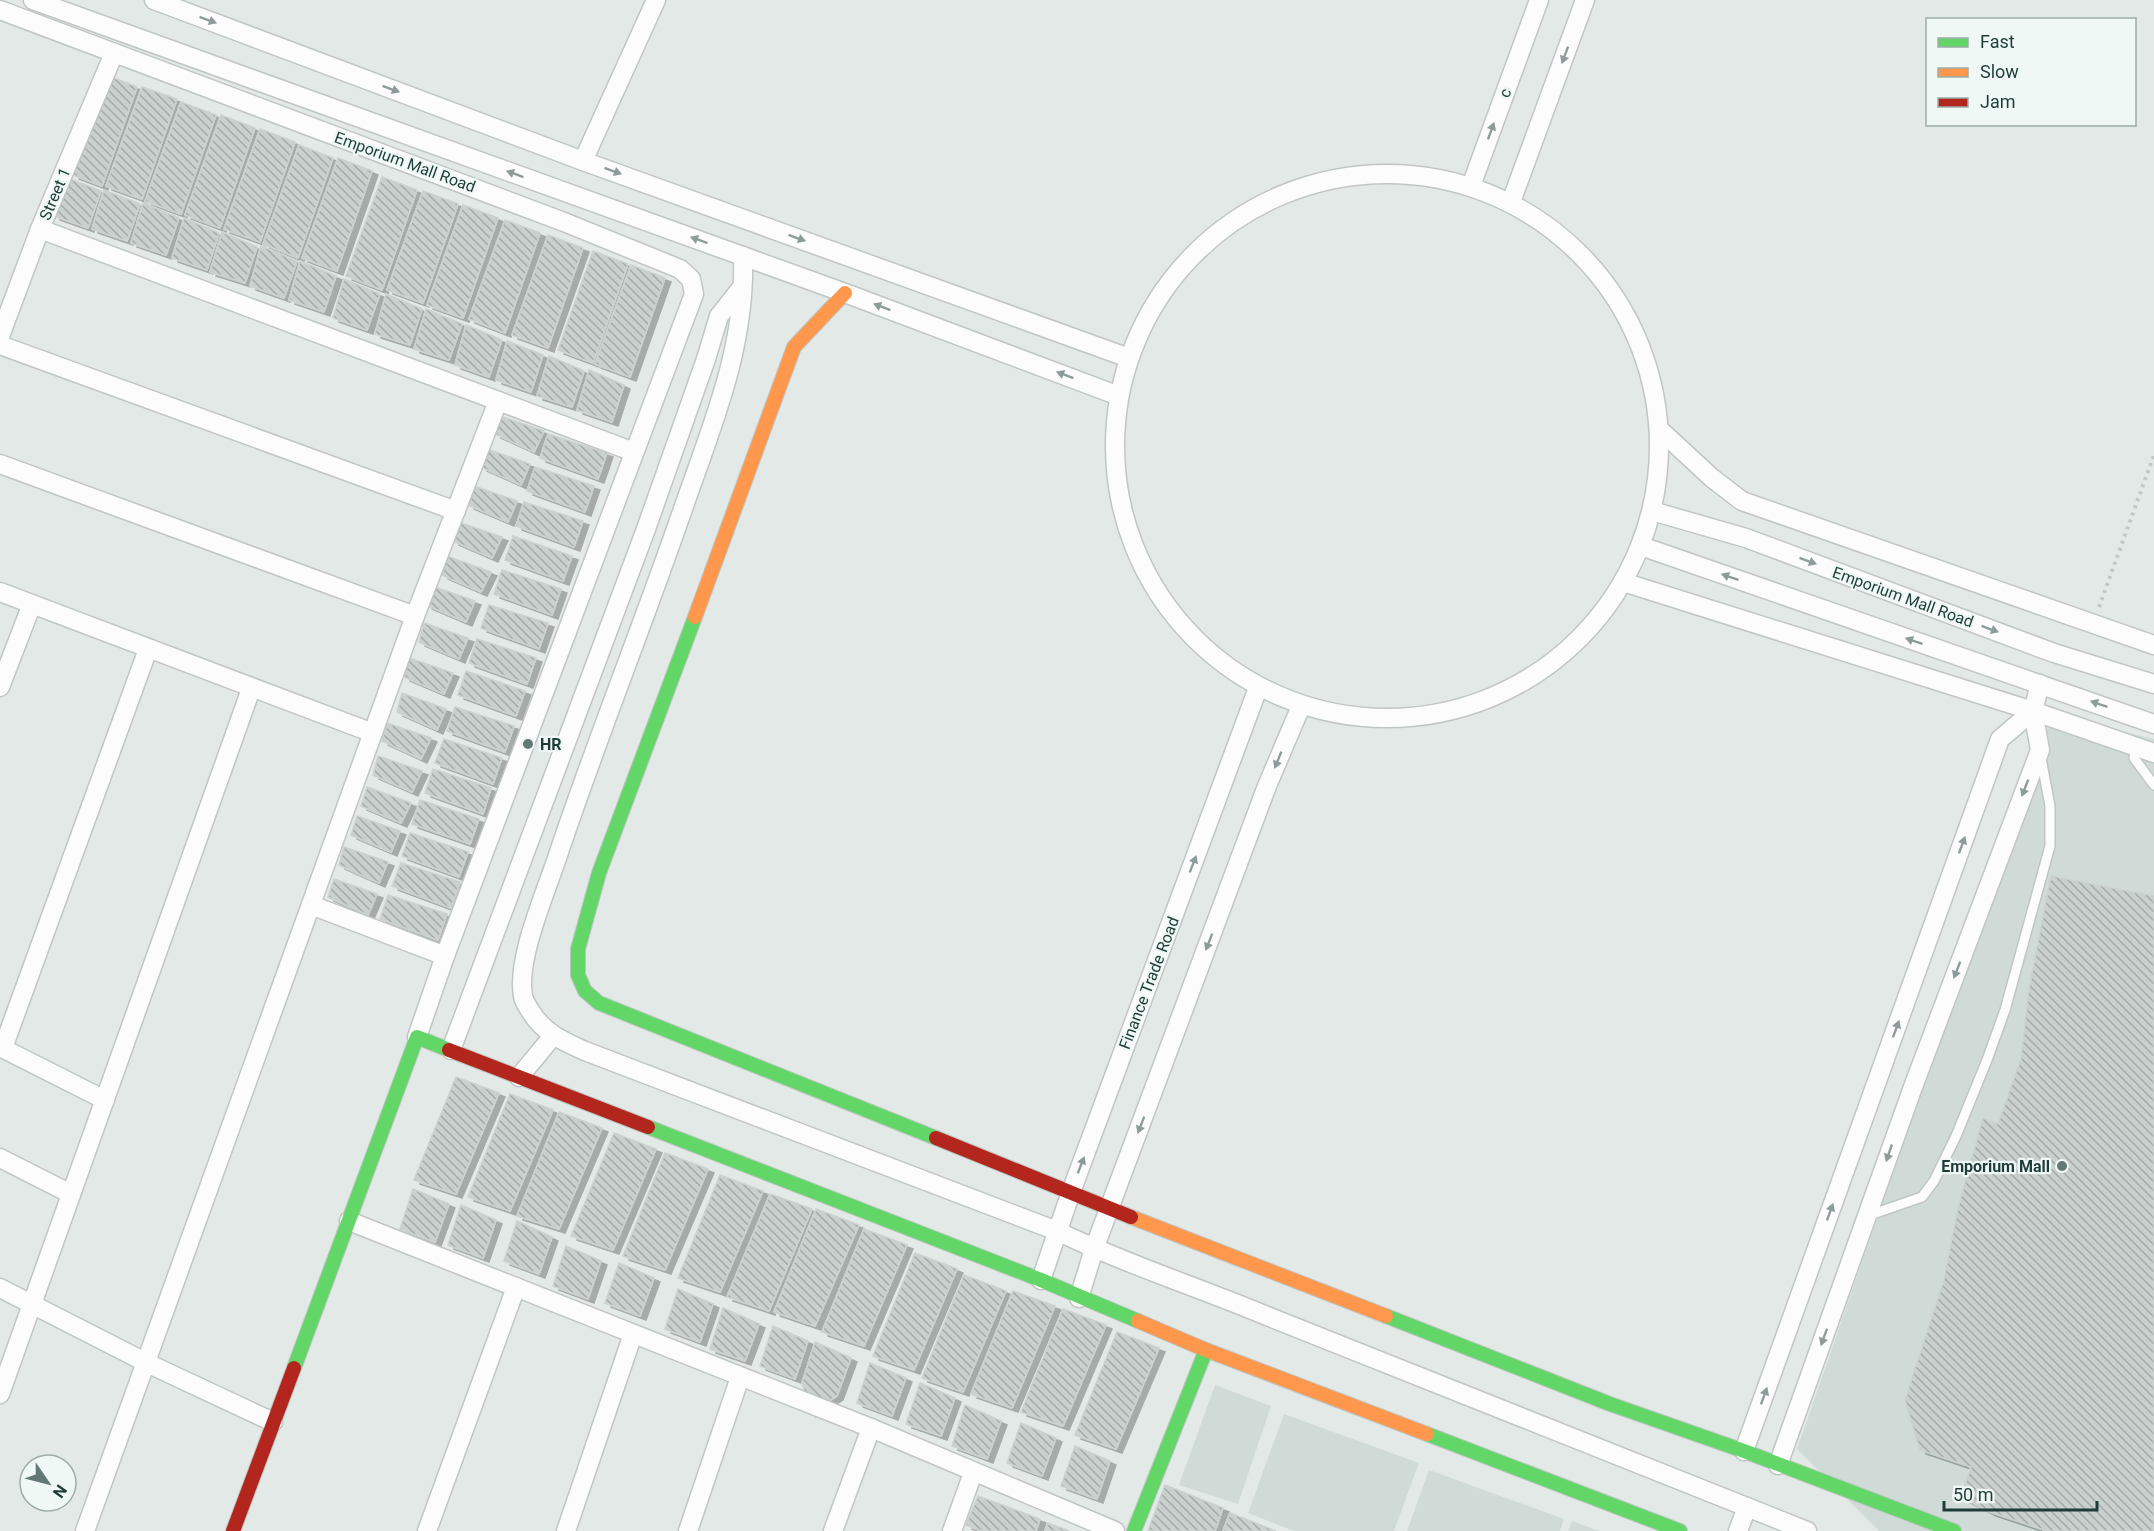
<svg xmlns="http://www.w3.org/2000/svg" width="2154" height="1531" viewBox="0 0 2154 1531" font-family="Roboto,sans-serif">
<style>
.built{fill:#d0dbd7}
.building{fill:url(#building-back-hatch);stroke:#cbd2d0;stroke-width:1.5;filter:url(#shadow)}
.lines{fill:none;stroke-linecap:round;stroke-linejoin:round}
.lane-casing{stroke:#c0c6c4;stroke-width:12}
.street-casing{stroke:#c0c6c4;stroke-width:21}
.fast-casing{stroke:#bec6c4;stroke-width:16}
.slow-casing{stroke:#bec6c4;stroke-width:16}
.jam-casing{stroke:#bec6c4;stroke-width:16}
.path{stroke:#c0c9c7;stroke-width:4;stroke-dasharray:3 4.5;stroke-linecap:butt}
.lane{stroke:#fbfcfb;stroke-width:9}
.street{stroke:#fbfcfb;stroke-width:18}
.fast{stroke:#63d668;stroke-width:14}
.slow{stroke:#ff974d;stroke-width:14}
.jam{stroke:#b3261e;stroke-width:14}
.oneway{fill:#8d9c9a}
.poi-dot{fill:#647975;stroke:#f0f8f5;stroke-width:2}
.labels{text-anchor:middle;dominant-baseline:central;stroke-width:4.5;stroke-linejoin:round;paint-order:stroke}
.street-label{font-size:16px;fill:#1f3d38;stroke:#f0f8f5}
.poi-label{font-size:16px;font-weight:bold;fill:#1f3d38;stroke:#f0f8f5;text-anchor:start}
</style>
<defs>
<pattern id="building-back-hatch" width="6" height="6" patternUnits="userSpaceOnUse" patternTransform="scale(1.5)"><rect width="6" height="6" fill="#cad0ce"/><path d="M-1 5l2 2M0 0l6 6M5-1l2 2" fill="none" stroke="#a3aaa8"/></pattern>
<filter id="shadow"><feDropShadow dx="6" dy="4" stdDeviation="0" flood-color="#0004"/></filter>
</defs>
<rect width="100%" height="100%" fill="#e3e9e7"/>
<g class="built">
<polygon points="2052,715 2154,739 2154,1531 1879,1531 1797,1449"/>
<polygon points="1215,1385 1271,1406 1238,1504 1179,1485"/>
<polygon points="1284,1414 1419,1463 1394,1531 1294,1531 1248,1513"/>
<polygon points="1429,1470 1564,1519 1560,1531 1407,1531"/>
<polygon points="1572,1521 1599,1531 1568,1531"/>
</g>
<g class="building">
<polygon points="109,76 137,87 102,186 73,175"/>
<polygon points="142,87 177,99 142,199 106,186"/>
<polygon points="181,102 216,115 181,214 145,201"/>
<polygon points="221,115 255,128 220,228 185,215"/>
<polygon points="260,129 295,142 260,242 224,229"/>
<polygon points="299,145 333,158 298,258 263,244"/>
<polygon points="338,158 372,171 337,271 302,258"/>
<polygon points="65,177 101,191 88,228 54,216"/>
<polygon points="382,177 417,190 382,290 346,276"/>
<polygon points="104,190 140,204 127,241 92,229"/>
<polygon points="423,191 458,204 423,303 387,290"/>
<polygon points="143,203 179,218 166,255 131,243"/>
<polygon points="463,205 498,218 463,318 427,305"/>
<polygon points="184,218 219,233 207,270 172,258"/>
<polygon points="505,220 540,233 505,333 469,319"/>
<polygon points="222,232 257,247 245,283 210,272"/>
<polygon points="548,235 583,248 548,348 512,335"/>
<polygon points="261,246 297,261 284,298 250,286"/>
<polygon points="593,251 628,264 593,363 558,350"/>
<polygon points="300,261 336,276 324,312 289,300"/>
<polygon points="631,265 665,278 630,377 595,364"/>
<polygon points="344,279 380,294 367,330 333,318"/>
<polygon points="386,294 422,309 410,345 375,334"/>
<polygon points="426,309 462,324 449,360 414,349"/>
<polygon points="466,325 502,340 489,377 455,365"/>
<polygon points="507,341 543,355 531,392 496,380"/>
<polygon points="549,356 584,371 572,407 537,396"/>
<polygon points="589,370 624,385 612,422 577,410"/>
<polygon points="500,416 544,431 534,452 495,434"/>
<polygon points="548,434 607,453 598,479 540,458"/>
<polygon points="487,449 530,464 521,485 481,467"/>
<polygon points="535,467 594,486 585,512 527,491"/>
<polygon points="474,486 517,501 508,522 468,505"/>
<polygon points="524,502 583,521 574,547 516,526"/>
<polygon points="458,522 502,537 492,558 453,541"/>
<polygon points="513,536 572,556 563,581 505,560"/>
<polygon points="447,556 491,572 481,592 442,575"/>
<polygon points="502,570 561,589 552,615 494,594"/>
<polygon points="432,586 475,601 466,622 426,605"/>
<polygon points="489,605 548,623 539,649 481,628"/>
<polygon points="424,623 468,638 459,659 419,642"/>
<polygon points="477,639 536,658 527,684 469,663"/>
<polygon points="409,658 453,673 444,694 404,677"/>
<polygon points="466,671 525,691 516,716 458,695"/>
<polygon points="402,693 446,709 437,730 397,712"/>
<polygon points="455,707 514,726 505,752 447,731"/>
<polygon points="387,723 431,738 421,759 382,741"/>
<polygon points="444,739 502,758 493,784 435,763"/>
<polygon points="378,756 422,771 412,792 373,775"/>
<polygon points="433,769 491,788 483,814 425,793"/>
<polygon points="367,787 411,803 401,823 361,806"/>
<polygon points="420,800 479,819 470,844 412,824"/>
<polygon points="357,816 400,831 391,852 351,835"/>
<polygon points="410,833 468,852 459,877 402,856"/>
<polygon points="344,847 388,862 379,883 339,865"/>
<polygon points="401,863 460,882 451,908 392,886"/>
<polygon points="2051,876 2154,896 2154,1531 2047,1531 1990,1512 1961,1497 1971,1467 1920,1450 1905,1400 1944,1280 1958,1208 1983,1118 1998,1124 2021,1059 2029,989"/>
<polygon points="334,879 377,894 368,915 328,897"/>
<polygon points="388,895 447,914 438,940 380,919"/>
<polygon points="456,1077 499,1093 456,1194 414,1180"/>
<polygon points="510,1094 553,1110 510,1211 468,1197"/>
<polygon points="559,1112 602,1128 559,1229 517,1216"/>
<polygon points="614,1133 656,1149 613,1250 571,1236"/>
<polygon points="665,1153 708,1169 665,1270 623,1256"/>
<polygon points="720,1175 763,1191 720,1292 678,1278"/>
<polygon points="413,1189 449,1204 435,1242 400,1229"/>
<polygon points="770,1194 812,1209 769,1311 727,1297"/>
<polygon points="461,1205 496,1220 483,1258 448,1245"/>
<polygon points="816,1209 859,1225 815,1326 774,1312"/>
<polygon points="517,1221 552,1237 539,1274 504,1261"/>
<polygon points="864,1229 907,1245 864,1346 822,1332"/>
<polygon points="566,1246 601,1261 588,1299 553,1286"/>
<polygon points="915,1253 957,1269 914,1370 873,1356"/>
<polygon points="619,1263 654,1278 640,1316 605,1303"/>
<polygon points="964,1275 1006,1291 963,1392 922,1378"/>
<polygon points="678,1289 713,1304 700,1342 665,1329"/>
<polygon points="1013,1291 1055,1306 1012,1408 971,1394"/>
<polygon points="723,1308 759,1324 745,1361 710,1349"/>
<polygon points="1063,1309 1106,1325 1063,1426 1021,1412"/>
<polygon points="773,1326 808,1341 795,1379 760,1366"/>
<polygon points="1117,1332 1159,1348 1116,1449 1075,1435"/>
<polygon points="815,1342 851,1358 837,1396 810,1413 802,1383"/>
<polygon points="870,1363 906,1378 892,1416 857,1403"/>
<polygon points="920,1383 955,1398 941,1436 906,1424"/>
<polygon points="965,1405 1001,1421 987,1459 952,1446"/>
<polygon points="1021,1423 1056,1438 1042,1476 1007,1463"/>
<polygon points="1075,1446 1110,1461 1097,1499 1061,1486"/>
<polygon points="1165,1485 1223,1508 1215,1531 1148,1531"/>
<polygon points="978,1496 1040,1519 1036,1531 982,1531 966,1525"/>
<polygon points="1230,1513 1276,1531 1223,1531"/>
<polygon points="1048,1523 1069,1531 1045,1531"/>
</g>
<g class="lines">
<g class="lane-casing">
<g id="lane">
<polyline points="2137,747 2134,758 2154,785"/>
<polyline points="1867,1216 1922,1197 1934,1181 1956,1136 1987,1060 2005,1010 2050,846 2050,806 2041,758"/>
</g>
</g>
<g class="street-casing">
<g id="street">
<polyline points="33,0 845,293 1119,396"/>
<polyline points="154,0 583,161 1129,358"/>
<polyline points="0,10 564,222 680,269 691,279 694,294 445,956 417,1037"/>
<polyline points="583,161 656,0"/>
<circle cx="1387" cy="446" r="272"/>
<polyline points="1471,186 1539,0"/>
<polyline points="1511,202 1585,0"/>
<polyline points="40,229 634,452"/>
<path d="M743,256c3,90 -30,167 -59,250 -40,116 -86,230 -125,346 -12,38 -43,106 -36,144 1,6 5,11 8,16 13,21 32,29 54,39l472,180c68,33 141,56 210,85 180,73 360,144 540,215"/>
<polyline points="0,336 40,229 114,53"/>
<polyline points="0,345 456,511"/>
<polyline points="1660,430 1712,478 1742,501 2154,645"/>
<polyline points="0,464 415,616"/>
<polyline points="1652,511 1746,538 2054,653 2154,684"/>
<polyline points="1641,546 2154,724"/>
<polyline points="1623,582 2033,711 2154,753"/>
<polyline points="0,592 373,733"/>
<polyline points="0,687 32,604"/>
<polyline points="311,905 445,956"/>
<polyline points="0,1047 105,1100"/>
<polyline points="3,1048 148,649"/>
<polyline points="451,1050 646,529 706,359 719,316 742,287"/>
<polyline points="519,1077 553,1036"/>
<polyline points="0,1158 71,1194"/>
<polyline points="349,1221 871,1428 1115,1531"/>
<polyline points="1041,1280 1071,1192 1258,688"/>
<polyline points="0,1288 147,1363 273,1422"/>
<polyline points="1079,1298 1094,1249 1267,786 1301,706"/>
<polyline points="0,1394 251,689"/>
<polyline points="1744,1451 2000,739 2033,711"/>
<polyline points="1778,1465 1913,1087 2040,750 2033,711 2040,684"/>
<polyline points="85,1531 415,616 498,401"/>
<polyline points="427,1531 516,1287"/>
<polyline points="566,1531 633,1334"/>
<polyline points="688,1531 740,1377"/>
<polyline points="833,1531 871,1428"/>
<polyline points="952,1531 973,1473"/>
<polyline points="1738,1531 1747,1507"/>
</g>
</g>
<g class="fast-casing">
<g id="fast">
<polyline points="695,617 599,873 578,949 578,975 585,991 599,1003 936,1138"/>
<polyline points="648,1127 1041,1280 1138,1321"/>
<polyline points="1386,1316 1610,1404 1744,1451 1954,1531"/>
<polyline points="294,1368 417,1037 449,1050"/>
<polyline points="1427,1434 1680,1531"/>
<polyline points="1134,1531 1206,1350"/>
</g>
</g>
<g class="slow-casing">
<g id="slow">
<polyline points="695,617 794,347 845,293"/>
<polyline points="1131,1217 1386,1316"/>
<polyline points="1138,1321 1206,1350 1427,1434"/>
</g>
</g>
<g class="jam-casing">
<g id="jam">
<polyline points="449,1050 648,1127"/>
<polyline points="936,1138 1131,1217"/>
<polyline points="233,1531 294,1368"/>
</g>
</g>
<polyline class="path" points="2099,607 2154,455"/>
<use href="#lane" class="lane"/>
<use href="#street" class="street"/>
<use href="#fast" class="fast"/>
<use href="#slow" class="slow"/>
<use href="#jam" class="jam"/>
</g>
<defs><path id="oneway-solid" d="M-6-.8H1V-3.2L6.5 0L1 3.2V.8H-6Z" transform="scale(1.5)"/></defs>
<g class="oneway">
<use href="#oneway-solid" transform="translate(208 20) rotate(20)"/>
<use href="#oneway-solid" transform="translate(1565 55) rotate(110)"/>
<use href="#oneway-solid" transform="translate(391 89) rotate(20)"/>
<use href="#oneway-solid" transform="translate(1491 131) rotate(-70)"/>
<use href="#oneway-solid" transform="translate(613 171) rotate(20)"/>
<use href="#oneway-solid" transform="translate(515 174) rotate(-160)"/>
<use href="#oneway-solid" transform="translate(797 238) rotate(20)"/>
<use href="#oneway-solid" transform="translate(699 240) rotate(-160)"/>
<use href="#oneway-solid" transform="translate(882 307) rotate(-159)"/>
<use href="#oneway-solid" transform="translate(1065 375) rotate(-159)"/>
<use href="#oneway-solid" transform="translate(1808 561) rotate(20)"/>
<use href="#oneway-solid" transform="translate(1730 577) rotate(-161)"/>
<use href="#oneway-solid" transform="translate(1990 629) rotate(20)"/>
<use href="#oneway-solid" transform="translate(1914 641) rotate(-161)"/>
<use href="#oneway-solid" transform="translate(2099 704) rotate(-161)"/>
<use href="#oneway-solid" transform="translate(1278 760) rotate(112)"/>
<use href="#oneway-solid" transform="translate(2025 788) rotate(111)"/>
<use href="#oneway-solid" transform="translate(1962 845) rotate(-70)"/>
<use href="#oneway-solid" transform="translate(1193 864) rotate(-69)"/>
<use href="#oneway-solid" transform="translate(1209 942) rotate(111)"/>
<use href="#oneway-solid" transform="translate(1957 970) rotate(111)"/>
<use href="#oneway-solid" transform="translate(1896 1029) rotate(-70)"/>
<use href="#oneway-solid" transform="translate(1141 1125) rotate(111)"/>
<use href="#oneway-solid" transform="translate(1889 1153) rotate(109)"/>
<use href="#oneway-solid" transform="translate(1081 1165) rotate(-69)"/>
<use href="#oneway-solid" transform="translate(1830 1212) rotate(-70)"/>
<use href="#oneway-solid" transform="translate(1824 1337) rotate(110)"/>
<use href="#oneway-solid" transform="translate(1764 1396) rotate(-70)"/>
</g>
<g class="poi-dot">
<circle cx="528" cy="744" r="6"/>
<circle cx="2062" cy="1166" r="6"/>
</g>
<g class="labels">
<g class="street-label">
<text transform="translate(1505 93) rotate(-70)">c</text>
<text transform="translate(405 162) rotate(20)">Emporium Mall Road</text>
<text transform="translate(55 194) rotate(-67)">Street 1</text>
<text transform="translate(1903 597) rotate(20)">Emporium Mall Road</text>
<text transform="translate(1149 983) rotate(-69)">Finance Trade Road</text>
</g>
<g class="poi-label">
<text x="540" y="744">HR</text>
<text x="2050" y="1166" text-anchor="end">Emporium Mall</text>
</g>
</g>
<rect x="1926" y="18" width="210" height="108" fill="#f0f8f5" stroke="#9cada9" stroke-width="1.5"/>
<rect x="1938" y="38" width="30" height="9" fill="#63d668" stroke="#9cada9" stroke-width="1.5"/>
<text x="1980" y="48" font-size="18" fill="#1f3d38">Fast</text>
<rect x="1938" y="68" width="30" height="9" fill="#ff974d" stroke="#9cada9" stroke-width="1.5"/>
<text x="1980" y="78" font-size="18" fill="#1f3d38">Slow</text>
<rect x="1938" y="98" width="30" height="9" fill="#b3261e" stroke="#9cada9" stroke-width="1.5"/>
<text x="1980" y="108" font-size="18" fill="#1f3d38">Jam</text>
<g transform="translate(48 1483) rotate(125)"><circle r="28" fill="#f0f8f5" stroke="#9cada9" stroke-width="1.5"/>
<path d="M0-4.5L10 22L0 15L-10 22Z" fill="#647975"/>
<text y="-9" font-size="16" font-weight="bold" text-anchor="middle" fill="#1f3d38">N</text>
</g>
<path d="M1944 1501v9h153v-9" fill="none" stroke="#1f3d38" stroke-width="3"/>
<text x="1953" y="1501" font-size="18" fill="#1f3d38" stroke="#f0f8f5" stroke-width="4.5" paint-order="stroke">50 m</text>
</svg>
